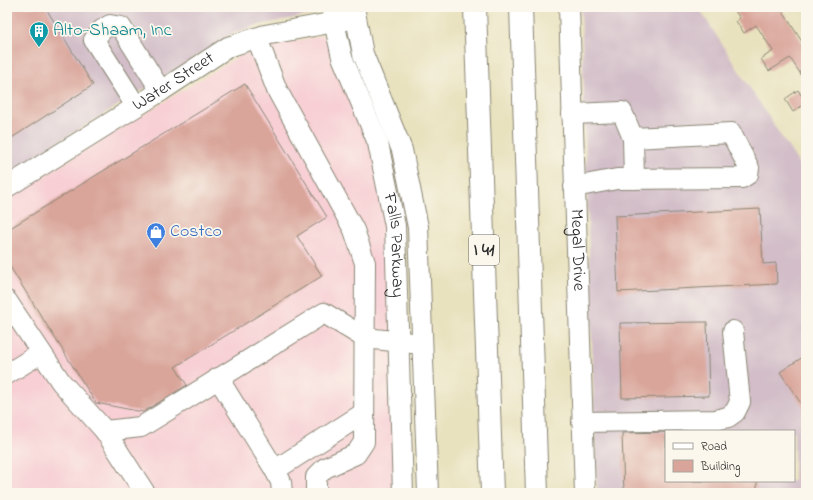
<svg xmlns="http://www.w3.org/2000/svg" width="813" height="500" viewBox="0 0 813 500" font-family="'Indie Flower',sans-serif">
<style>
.built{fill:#f7cfd4}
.industrial{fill:#d2bdc8;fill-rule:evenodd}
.building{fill:#d9a49a}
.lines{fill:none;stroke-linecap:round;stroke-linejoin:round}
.minor-casing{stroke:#8a8675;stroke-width:22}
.highway-casing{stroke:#8a8675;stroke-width:24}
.minor{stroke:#fff;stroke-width:20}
.highway{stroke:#fff;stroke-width:22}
.labels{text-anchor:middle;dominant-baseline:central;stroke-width:3.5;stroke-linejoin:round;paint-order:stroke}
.shield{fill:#fbf7ec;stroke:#696865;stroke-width:1}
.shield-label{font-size:17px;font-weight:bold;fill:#2b2b2b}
.culture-label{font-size:18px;fill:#0d838f;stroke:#fbf7ec;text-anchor:start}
.street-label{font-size:18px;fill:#2b2b2b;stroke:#fbf7ec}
.shop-label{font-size:18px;fill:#366cbe;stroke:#fbf7ec;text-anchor:start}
</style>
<rect width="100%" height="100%" fill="#fbf7ec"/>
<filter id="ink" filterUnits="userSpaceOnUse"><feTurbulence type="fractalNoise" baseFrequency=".025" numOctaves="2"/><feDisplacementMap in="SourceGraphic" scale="8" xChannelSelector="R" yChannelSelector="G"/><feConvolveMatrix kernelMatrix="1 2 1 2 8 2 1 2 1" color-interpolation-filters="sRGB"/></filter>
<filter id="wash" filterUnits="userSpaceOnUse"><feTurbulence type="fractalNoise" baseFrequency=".012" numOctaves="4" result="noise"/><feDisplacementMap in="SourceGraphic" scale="16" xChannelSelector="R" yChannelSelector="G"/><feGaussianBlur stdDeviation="0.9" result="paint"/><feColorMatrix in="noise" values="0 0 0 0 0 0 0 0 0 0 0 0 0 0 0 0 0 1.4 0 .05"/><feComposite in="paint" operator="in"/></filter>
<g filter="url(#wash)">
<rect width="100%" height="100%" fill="#e9e2bf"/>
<polygon class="built" points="322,36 330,39 385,184 399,493 7,493 7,198 237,57 264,47"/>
<g class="industrial">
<polygon points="7,7 324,7 319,11 309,15 254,26 234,33 7,174"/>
<path d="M581,7h117l108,168v318h-209zM666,431h128v50h-128z"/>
</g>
<g id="blocks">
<g class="building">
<polygon points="7,7 45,7 93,85 7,141"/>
<polygon points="732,7 780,7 806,48 806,82 790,58 769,71 761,59 773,51 756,25 744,33 736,21 740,18"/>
<polygon points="245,84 327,217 297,236 322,276 175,367 187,385 143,412 96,403 7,262 7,230"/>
<polygon points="798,90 806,103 793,112 785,99"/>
<polygon points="760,209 763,264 776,263 777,284 618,292 615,216"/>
<polygon points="707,322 709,396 622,398 620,323"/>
<polygon points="806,355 806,411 780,372"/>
<polygon points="666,432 666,481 757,481 757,493 624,493 622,433"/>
</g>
</g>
</g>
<g filter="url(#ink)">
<use href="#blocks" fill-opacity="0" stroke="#8a8675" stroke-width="1"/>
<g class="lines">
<g class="minor-casing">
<g id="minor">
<path id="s1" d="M333,7l1,15 8,35 36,86 17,83 8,267"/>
<polyline points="354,7 363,54 402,150 418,227 428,493"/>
<path id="s2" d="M569,7l16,486"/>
<polyline points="257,38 277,90 354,230 365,263 364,442 356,454 325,468 316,477 316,493"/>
<polyline points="136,106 94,40 102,30 110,25 121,27 161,91"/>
<polyline points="572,114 622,112 633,138 731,133 749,168 748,174 742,178 617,179 574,187"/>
<polyline points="633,138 634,179"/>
<path id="s3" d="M7,187l154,-96 67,-44 37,-12 81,-15"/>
<polyline points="7,301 61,382 105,431 145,493"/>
<polyline points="7,374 41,353"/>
<polyline points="218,378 275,470 281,482 282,493"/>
<polyline points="582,422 716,420 728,417 735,412 740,402 733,331"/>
<polyline points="105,431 141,427 324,313 365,338 412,343"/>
<polyline points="275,470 364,413"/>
</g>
</g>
<g class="highway-casing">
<g id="highway">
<polyline points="475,7 492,493"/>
<polyline points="521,7 537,493"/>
</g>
</g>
<use href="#minor" class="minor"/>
<use href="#highway" class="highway"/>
</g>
</g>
<defs>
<g id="building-pin" transform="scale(1)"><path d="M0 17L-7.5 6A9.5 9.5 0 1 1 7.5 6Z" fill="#0f9aa8" stroke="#fbf7ec"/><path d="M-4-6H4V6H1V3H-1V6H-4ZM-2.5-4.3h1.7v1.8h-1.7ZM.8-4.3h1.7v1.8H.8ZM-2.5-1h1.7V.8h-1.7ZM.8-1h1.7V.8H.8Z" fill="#fff"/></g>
<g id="shop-pin" transform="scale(1)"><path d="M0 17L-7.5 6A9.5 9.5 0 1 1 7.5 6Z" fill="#3f7fe0" stroke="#fbf7ec"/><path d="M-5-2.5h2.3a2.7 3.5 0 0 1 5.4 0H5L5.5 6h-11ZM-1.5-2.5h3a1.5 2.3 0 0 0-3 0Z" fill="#fff"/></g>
</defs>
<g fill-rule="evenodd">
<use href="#building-pin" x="39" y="31"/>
<use href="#shop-pin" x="156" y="232"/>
</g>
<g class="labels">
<rect class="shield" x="469" y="235" width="30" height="30" rx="3"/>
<g class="shield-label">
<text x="484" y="250">I 41</text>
</g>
<g class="culture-label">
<text x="53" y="31">Alto-Shaam, Inc</text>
</g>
<g class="street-label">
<text stroke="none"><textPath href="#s3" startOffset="197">Water Street</textPath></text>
<text stroke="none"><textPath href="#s1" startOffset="248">Falls Parkway</textPath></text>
<text stroke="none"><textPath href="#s2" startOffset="243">Megal Drive</textPath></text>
</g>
<g class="shop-label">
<text x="170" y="232">Costco</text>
</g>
</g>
<rect width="813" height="500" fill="none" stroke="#fbf7ec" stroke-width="24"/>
<rect x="665" y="430" width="130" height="52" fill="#fbf7ec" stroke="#a8a59f"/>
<rect x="673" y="443" width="20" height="6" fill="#ffffff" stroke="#a8a59f"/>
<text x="701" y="450" font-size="12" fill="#2b2b2b">Road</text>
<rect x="673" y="460" width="20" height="12" fill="#d9a49a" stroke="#a8a59f"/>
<text x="701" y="470" font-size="12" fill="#2b2b2b">Building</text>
</svg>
